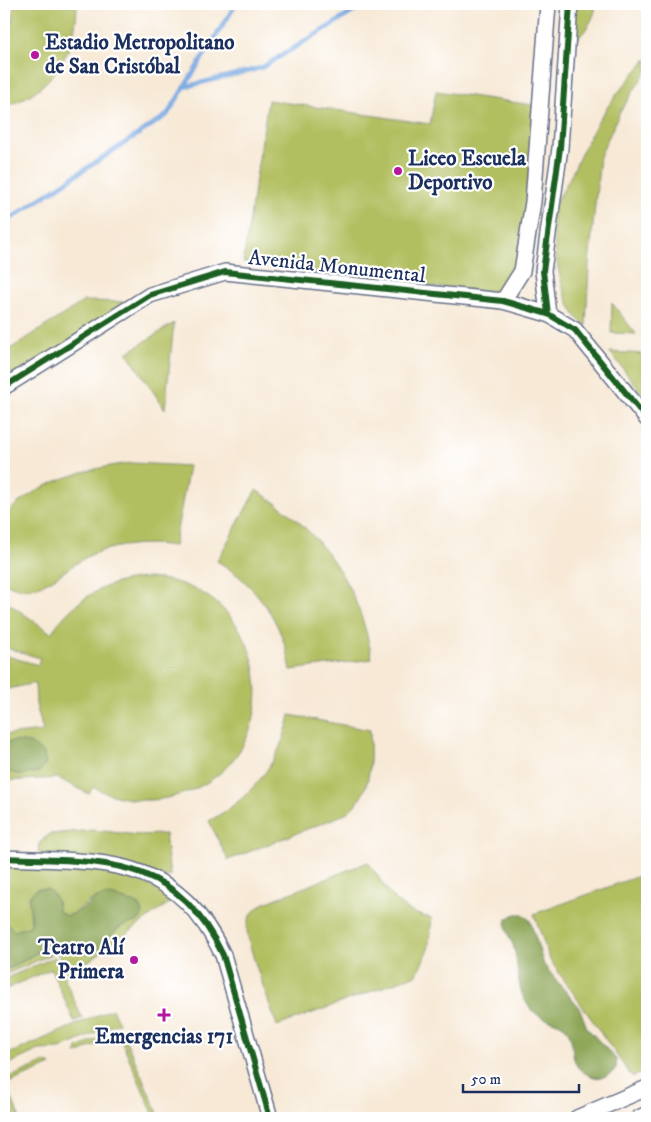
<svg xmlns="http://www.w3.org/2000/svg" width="651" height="1122" viewBox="0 0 651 1122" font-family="'IM FELL DW Pica',serif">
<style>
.green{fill:#b2bf61;stroke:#667760}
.forest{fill:#8da657;stroke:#546a5a}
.sand{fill:#eeda9e;stroke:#84847e}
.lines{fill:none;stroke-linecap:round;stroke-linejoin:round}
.stream{stroke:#77a7e1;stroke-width:4.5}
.minor-casing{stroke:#687088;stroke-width:18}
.minor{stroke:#fff;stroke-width:15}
.cycleway-casing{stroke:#fff;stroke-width:9}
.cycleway{stroke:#1b5e20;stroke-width:6}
.poi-dot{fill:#b5179e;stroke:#fff;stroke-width:2}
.labels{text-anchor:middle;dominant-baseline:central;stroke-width:4.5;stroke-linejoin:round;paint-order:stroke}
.poi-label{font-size:21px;font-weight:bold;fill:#1b2f5e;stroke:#fff;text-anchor:start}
.street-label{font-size:21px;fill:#1b2f5e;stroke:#fff}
</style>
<rect width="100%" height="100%" fill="#fff"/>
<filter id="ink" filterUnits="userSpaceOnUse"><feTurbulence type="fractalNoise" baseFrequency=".02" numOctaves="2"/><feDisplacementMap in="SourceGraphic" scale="10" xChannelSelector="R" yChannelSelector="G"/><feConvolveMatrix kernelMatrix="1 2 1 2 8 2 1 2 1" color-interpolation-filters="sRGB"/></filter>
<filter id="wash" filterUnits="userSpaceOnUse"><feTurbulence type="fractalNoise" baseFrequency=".0096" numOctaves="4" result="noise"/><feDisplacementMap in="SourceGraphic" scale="20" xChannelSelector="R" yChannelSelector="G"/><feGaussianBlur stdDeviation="1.12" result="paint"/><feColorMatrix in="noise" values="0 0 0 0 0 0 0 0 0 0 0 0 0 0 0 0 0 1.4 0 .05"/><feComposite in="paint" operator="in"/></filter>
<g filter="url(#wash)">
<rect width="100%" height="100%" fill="#f7e9d6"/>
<g class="green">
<path d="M4,4h73c0,48 -26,88 -73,103z"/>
<path d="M570,4h26c-1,17 -15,34 -29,43z"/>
<path d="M647,59v11l-27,42 -20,44 -11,108 -3,62c-28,-18 -33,-87 -34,-119 17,-22 25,-47 38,-71 15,-29 35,-53 57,-77z"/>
<polygon points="436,91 546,107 523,262 512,282 492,292 389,283 243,262 268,100 430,124"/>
<polygon points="84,301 135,302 4,384 4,353"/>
<polygon points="612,303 636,334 611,333"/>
<polygon points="174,323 165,409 127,353"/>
<polygon points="610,352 647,354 647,400"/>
<path d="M132,463l57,3 -15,80c-27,-4 -55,-2 -81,8 -29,12 -56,50 -89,28v-66c32,-34 83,-48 128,-53z"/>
<path d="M256,490c63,38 104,95 116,169l-81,11c-8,-47 -33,-85 -74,-109z"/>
<path d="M146,578c130,3 153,185 29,218 -27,8 -57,4 -82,-9l-4,7 -31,-16 -54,3v-46l39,-4 -7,-27 -1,-21 -31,7v-35l34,10 2,-7 -36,-11v-47l47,33c23,-33 54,-53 95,-55z"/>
<path d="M290,715l80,15c0,32 4,66 -27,85l-115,45 -19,-39c42,-23 71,-58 81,-106z"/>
<polygon points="94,830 138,835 165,834 170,876 159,877 38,853 40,842 50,834"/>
<path d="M368,862c20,28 28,50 64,56l-4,33 -12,24 -139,51c-6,-20 -31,-82 -30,-99 1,-11 8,-19 18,-24z"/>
<path d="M4,865c60,2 119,-4 169,35l-105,76 -11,-24 -53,23v-6l7,-1c24,-12 41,-33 69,-17l27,-13 15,-12 16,-5 -4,-19c-17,-3 -31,-10 -47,1 -8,6 -11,11 -21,13l-8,-5 -1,-11 -15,-11h-5l-8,7 2,30 -16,5 -11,-11z"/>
<polygon points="647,873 647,1071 632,1077 550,960 534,914"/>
<polygon points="55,957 82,1018 74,1021 51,969 4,990 4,979"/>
<polygon points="112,1009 119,1023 60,1049 39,1050 4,1066 4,1056"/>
<polygon points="121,1029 160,1118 155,1118 119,1035 76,1054 77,1048"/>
<polygon points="45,1062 51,1065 6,1084 20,1118 15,1118 4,1092 4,1080"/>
</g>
<g class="forest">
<polygon points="15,741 30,743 44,753 46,763 39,772 20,775 4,770 4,743"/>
<path d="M37,889h10c9,6 10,12 11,22l8,5c17,-2 25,-21 43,-21 6,0 11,4 16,5 9,2 15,3 18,13 -3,11 -12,9 -21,13 -13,6 -18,25 -33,27 -14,1 -22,-12 -37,-7 -15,4 -28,15 -42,22l-6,1v-49l11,11 15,-5c5,-15 -9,-27 7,-37z"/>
<path d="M515,914h6l9,6 14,45 36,44 7,19 29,31v10c-7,7 -15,11 -25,7 -27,-11 -12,-28 -25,-48 -8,-7 -19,-7 -28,-13 -23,-16 -18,-43 -24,-67 -3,-10 -11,-18 -7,-29z"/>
</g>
<path class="sand" d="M4,4h10c0,13 -1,23 -10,33z"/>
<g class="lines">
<g class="stream">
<polyline points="184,87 261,68 366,4"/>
<polyline points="4,223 167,115 236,4"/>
</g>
</g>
</g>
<g filter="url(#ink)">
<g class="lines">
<g class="minor-casing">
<g id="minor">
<polyline points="503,301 522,271 533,202 548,4"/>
<polyline points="548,314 543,271 560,148 570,4"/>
<polyline points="4,387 150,295 225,272 503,301 548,314 575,330 647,419"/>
<path d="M4,858c97,4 170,-5 219,97l47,163"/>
<polyline points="577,1118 647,1088"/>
<polyline points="639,1118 647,1114"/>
</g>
</g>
<use href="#minor" class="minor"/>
<g class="cycleway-casing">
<g id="cycleway">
<polyline points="548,314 543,271 560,148 570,4"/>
<polyline points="4,387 150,295 225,272 503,301 548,314 575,330 647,419"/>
<path d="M4,858c97,4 170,-5 219,97l47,163"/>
</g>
</g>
<use href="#cycleway" class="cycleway"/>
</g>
</g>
<g class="poi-dot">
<circle cx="35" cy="55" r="5"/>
<circle cx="398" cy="171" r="5"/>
<circle cx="134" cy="960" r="5"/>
<path d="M161.5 1007.5h5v5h5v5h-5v5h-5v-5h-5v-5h5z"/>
</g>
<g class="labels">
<g class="poi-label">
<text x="45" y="43">Estadio Metropolitano<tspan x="45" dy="24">de San Cristóbal</tspan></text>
<text x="408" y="159">Liceo Escuela<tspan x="408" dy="24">Deportivo</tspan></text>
<text x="124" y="948" text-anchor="end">Teatro Alí<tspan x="124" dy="24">Primera</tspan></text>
<text x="164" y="1037" text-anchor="middle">Emergencias 171</text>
</g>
<g class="street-label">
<text transform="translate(337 267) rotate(6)">Avenida Monumental</text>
</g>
</g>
<rect width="651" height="1122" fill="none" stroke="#fff" stroke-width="20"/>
<path d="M463 1084v8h116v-8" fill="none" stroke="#1b2f5e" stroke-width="2.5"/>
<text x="471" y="1084" font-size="15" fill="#1b2f5e" stroke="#ffffff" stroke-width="4" paint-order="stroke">50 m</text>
</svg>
